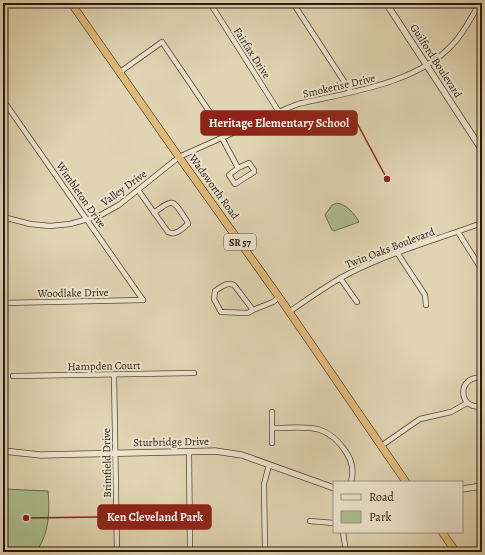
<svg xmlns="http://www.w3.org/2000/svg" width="485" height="555" viewBox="0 0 485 555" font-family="Alegreya,serif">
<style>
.green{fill:#acbe91;stroke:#6a6b50}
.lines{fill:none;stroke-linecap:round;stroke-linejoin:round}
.minor-casing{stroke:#564738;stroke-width:6}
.tertiary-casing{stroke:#564738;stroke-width:7}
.trunk-casing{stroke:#28180f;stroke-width:8}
.minor{stroke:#ebe3cd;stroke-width:4.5}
.tertiary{stroke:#ebe3cd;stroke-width:5.5}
.trunk{stroke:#e0ba79;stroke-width:7}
.labels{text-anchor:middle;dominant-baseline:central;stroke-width:4;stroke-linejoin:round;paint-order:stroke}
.shield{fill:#ebe3cd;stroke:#625548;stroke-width:1}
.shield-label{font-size:10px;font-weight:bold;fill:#28180f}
.street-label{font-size:11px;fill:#28180f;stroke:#ebe3cd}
.leader{fill:none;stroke:#8f2418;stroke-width:1.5}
.callout-dot{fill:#8f2418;stroke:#ebe3cd;stroke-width:1.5}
.callout{fill:#8f2418;stroke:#8f2418;stroke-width:1.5}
.callout-label{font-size:12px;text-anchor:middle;font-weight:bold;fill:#fff}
</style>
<rect width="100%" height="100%" fill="#e0d4b2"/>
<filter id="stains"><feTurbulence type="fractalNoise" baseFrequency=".005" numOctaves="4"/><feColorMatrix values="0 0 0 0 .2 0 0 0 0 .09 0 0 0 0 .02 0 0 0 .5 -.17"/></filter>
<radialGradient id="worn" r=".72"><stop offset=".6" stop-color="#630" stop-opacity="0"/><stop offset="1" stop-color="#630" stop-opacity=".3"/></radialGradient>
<g class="green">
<path d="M337,203c9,1 18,11 22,19l-25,9 -2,-1 -7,-15 7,-10z"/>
<path d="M3,489l45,2c2,21 1,43 -12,61h-33z"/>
</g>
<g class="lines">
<g class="minor-casing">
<g id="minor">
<polyline points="210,3 279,112"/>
<polyline points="293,3 351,92"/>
<polyline points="120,72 162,42 226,136"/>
<polyline points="3,100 143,300"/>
<polyline points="222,138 238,168 229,175 235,184 254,172 254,170 249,163 238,168"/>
<path d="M138,190l30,42c8,4 14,-3 20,-8l-1,-3c-14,-20 -12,-25 -33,-8"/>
<path d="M3,217l27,7 20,2 20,-2 29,-8 20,-11 60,-48 109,-49 10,-4c51,-12 119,-20 155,-60 11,-11 18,-27 27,-41"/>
<polyline points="458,232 482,270"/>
<polyline points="398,254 425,295 426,305"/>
<polyline points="340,278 357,302"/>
<polyline points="3,303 143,300"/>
<path d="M253,310l-5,3 -27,-1 -7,-13 1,-8c6,-4 11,-9 19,-6l19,25 20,-8 6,-5"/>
<path d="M289,312c19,-13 38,-27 59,-38 41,-21 90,-35 134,-51"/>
<polyline points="114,375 117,552"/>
<polyline points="13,376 194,373"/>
<path d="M482,378c-26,-3 -24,33 0,28"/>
<path d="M272,412v16c33,0 54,-7 74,24 6,9 8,20 5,30"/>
<polyline points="272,443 272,428"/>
<polyline points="381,446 420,419 451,412 467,403"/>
<polyline points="189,451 190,552"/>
<polyline points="310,521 334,523"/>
<polyline points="343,532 346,552"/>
<polyline points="265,552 264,484 269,465"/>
<polyline points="416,552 422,551"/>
</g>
</g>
<g class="tertiary-casing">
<g id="tertiary">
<polyline points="386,3 482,150"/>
<polyline points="3,451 41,455 215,451 242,455 334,488"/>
<polyline points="462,489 482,486"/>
</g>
</g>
<g class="trunk-casing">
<g id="trunk">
<polyline points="71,3 179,157 279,297 406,482"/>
<polyline points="442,532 456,552"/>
</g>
</g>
<use href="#minor" class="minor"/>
<use href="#tertiary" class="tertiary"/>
<use href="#trunk" class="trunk"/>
</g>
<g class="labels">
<rect class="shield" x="224" y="234" width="32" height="16" rx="3"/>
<g class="shield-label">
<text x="240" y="242">SR 57</text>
</g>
<g class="street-label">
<text transform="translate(252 53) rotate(57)">Fairfax Drive</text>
<text transform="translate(436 61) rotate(57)">Guilford Boulevard</text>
<text transform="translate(339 86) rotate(-13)">Smokerise Drive</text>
<text transform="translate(214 187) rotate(54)">Wadsworth Road</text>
<text transform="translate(124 188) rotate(-36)">Valley Drive</text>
<text transform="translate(81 195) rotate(55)">Wimbleton Drive</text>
<text transform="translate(390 248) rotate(-21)">Twin Oaks Boulevard</text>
<text transform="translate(73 293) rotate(-1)">Woodlake Drive</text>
<text transform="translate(104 366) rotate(-1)">Hampden Court</text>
<text transform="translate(171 442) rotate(-1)">Sturbridge Drive</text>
<text transform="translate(107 463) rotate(-91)">Brimfield Drive</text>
</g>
</g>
<path class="leader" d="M387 179L357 123M26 518L98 517"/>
<g class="callout-dot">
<circle cx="387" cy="179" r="4"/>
<circle cx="26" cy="518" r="4"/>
</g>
<g class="callout">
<rect x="201" y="111" width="156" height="24" rx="4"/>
<rect x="98" y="505" width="113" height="24" rx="4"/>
</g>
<g class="callout-label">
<text x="279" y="127">Heritage Elementary School</text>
<text x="155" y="521">Ken Cleveland Park</text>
</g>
<rect width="485" height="555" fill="none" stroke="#e0d4b2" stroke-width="16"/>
<rect x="4" y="4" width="477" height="547" fill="none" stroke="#28180f" stroke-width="2"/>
<rect x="8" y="8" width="469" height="539" fill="none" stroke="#28180f"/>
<rect x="333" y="481" width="130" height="52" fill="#ebe3cd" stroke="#9d9281"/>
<rect x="341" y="494" width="20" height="6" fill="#ebe3cd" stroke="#9d9281"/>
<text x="369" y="501" font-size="12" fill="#28180f">Road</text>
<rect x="341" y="511" width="20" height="12" fill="#acbe91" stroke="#9d9281"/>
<text x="369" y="521" font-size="12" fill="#28180f">Park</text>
<rect width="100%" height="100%" filter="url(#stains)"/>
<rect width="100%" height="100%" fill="url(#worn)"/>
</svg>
